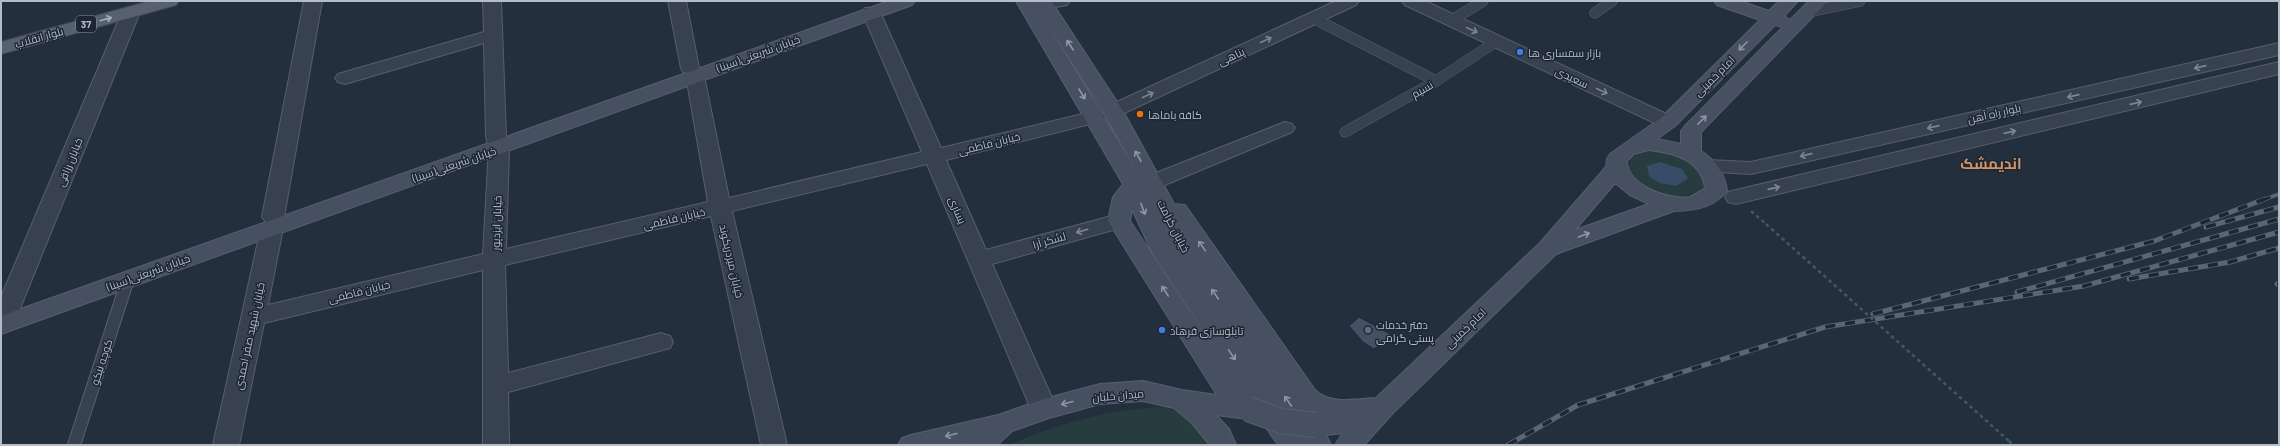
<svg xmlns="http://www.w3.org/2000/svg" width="2280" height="446" viewBox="0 0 2280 446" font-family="Barlow,Cairo,sans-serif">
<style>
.green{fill:#263c3f}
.water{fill:#394c67}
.building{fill:#455162;stroke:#1f2835}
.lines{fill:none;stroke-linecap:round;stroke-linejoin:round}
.service-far1-casing{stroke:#565f6c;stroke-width:11}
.service-casing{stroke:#565f6c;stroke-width:14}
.minor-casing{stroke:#565f6c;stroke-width:2}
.tertiary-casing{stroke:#565f6c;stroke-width:2}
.secondary-casing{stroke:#565f6c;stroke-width:2}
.primary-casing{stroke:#414a57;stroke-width:2}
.path{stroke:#44595c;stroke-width:2.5;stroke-dasharray:3.5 3.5;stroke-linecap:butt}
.service-far1{stroke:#38414e;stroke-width:10}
.service{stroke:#38414e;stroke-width:12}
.minor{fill:#38414e;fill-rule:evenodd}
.tertiary{fill:#38414e;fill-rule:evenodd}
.secondary{fill:#465061;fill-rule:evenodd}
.primary{fill:#56606e;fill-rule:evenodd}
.rail-far1-casing{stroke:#5a6575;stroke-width:4}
.rail-casing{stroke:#5a6575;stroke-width:5}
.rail-far1{stroke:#1d2633;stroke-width:2.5;stroke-dasharray:8;stroke-linecap:butt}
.rail{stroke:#1d2633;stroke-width:3.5;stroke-dasharray:10;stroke-linecap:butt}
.secondary-bridge-casing{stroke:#565f6c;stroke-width:26;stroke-linecap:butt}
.path-bridge{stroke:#44595c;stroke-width:2.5;stroke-dasharray:3.5 3.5;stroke-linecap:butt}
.secondary-bridge{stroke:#465061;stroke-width:24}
.oneway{stroke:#a1aab7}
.oneway2{stroke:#7c8592}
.oneway3{stroke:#8e96a5}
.shop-dot{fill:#3f7fe0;stroke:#1d2633;stroke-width:1.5}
.food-dot{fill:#e8710a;stroke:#1d2633;stroke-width:1.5}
.service-dot{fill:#5c6f8a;stroke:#1d2633;stroke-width:1.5}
.labels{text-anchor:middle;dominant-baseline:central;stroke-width:3;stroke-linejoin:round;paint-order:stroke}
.shield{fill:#1d2633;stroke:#878f9c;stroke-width:1}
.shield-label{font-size:10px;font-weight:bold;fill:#b4bcc9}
.street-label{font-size:11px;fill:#b4bcc9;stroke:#1d2633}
.poi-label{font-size:11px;fill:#b4bcc9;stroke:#1d2633;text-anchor:start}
.district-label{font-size:15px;font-weight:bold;fill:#d59563;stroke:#1d2633}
</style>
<rect width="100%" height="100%" fill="#242f3e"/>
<g class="green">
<path d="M1654,151l17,1 25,12 11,21c-24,19 -63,13 -79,-14l3,-13 8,-4z"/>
<path d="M1163,407c26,7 34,17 49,38h-203c45,-20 105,-37 154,-38z"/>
</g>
<polygon class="water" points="1660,162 1682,169 1688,178 1677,186 1659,183 1649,176 1647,166"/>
<polygon class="building" points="1359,317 1392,335 1374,349 1363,342 1349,326"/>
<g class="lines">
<g class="service-far1-casing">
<g id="service-far1">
<polyline points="1808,12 1860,1"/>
<polyline points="1595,13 1612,1"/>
<polyline points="1313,18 1436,81"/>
<polyline points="1452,20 1483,1"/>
<polyline points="1345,132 1436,81 1497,41"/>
</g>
</g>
<g class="service-casing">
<polyline id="service" points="74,445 128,279"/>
</g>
<g class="minor-casing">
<g id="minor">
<polygon points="304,1 322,1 284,217 279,223 283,228 268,305 483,254 489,148 486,137 484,43 345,84 338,82 335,78 338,74 484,32 483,1 501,1 506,137 509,148 506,249 708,202 686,76 688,73 683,72 681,68 668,1 686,1 699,68 697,71 702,72 704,76 729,198 922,152 862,12 865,8 877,8 880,12 941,148 1095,111 1102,113 1105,117 1102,121 946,160 986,250 1119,214 1127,216 1130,221 1127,226 992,264 1057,409 1053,416 1044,419 1035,416 1031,409 927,164 732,211 787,445 761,445 711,216 505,265 508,373 661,333 670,336 673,342 670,348 508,392 509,445 483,445 483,270 264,323 239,445 213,445 261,228 266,222 262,217"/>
<polygon points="1036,1 1070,1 1067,5 1043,9 1037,8 1034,4"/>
<polygon points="1336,1 1359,1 1356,5 1120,115 1113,117 1106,115 1103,111 1106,107"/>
<polygon points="1402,1 1425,1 1675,118 1678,122 1675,126 1668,128 1661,126 1405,5"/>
<polygon points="131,7 137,8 140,12 19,311 15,317 7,319 1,318 1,297 122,12 125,8"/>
<polygon points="1285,122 1292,124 1295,128 1292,132 1160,187 1153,189 1146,187 1142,182 1146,177"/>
</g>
</g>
<g class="tertiary-casing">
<g id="tertiary">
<polygon points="2279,43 2279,55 1751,174 1701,171 1698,166 1701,161 1708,160 1751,162"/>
<polygon points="2279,62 2279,74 1736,204 1728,202 1725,197 1728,192 1736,190"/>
</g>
</g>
<g class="secondary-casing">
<g id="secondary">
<polygon points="889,1 915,1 912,5 1,334 1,316"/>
<path d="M1016,1h35l72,110 51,93 11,1 130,185c15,15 42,9 61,8l164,-155 66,-76 1,-8 3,-5 51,-36 99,-98 -43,-15 -3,-4h26l29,10 10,-10h19l-14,15 6,4 19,-19h19l-127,131v19c15,10 23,21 26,39 -12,18 -34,21 -53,21l-118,43 -164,160 -28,31h-29l8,-12 -17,2 5,10h-53l-21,-31 -10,5 -31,-4 13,14 7,16h-26l-18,-22 -18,-15 -31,-7 -43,3 -51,14 -37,13 -15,14h-31l1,-2 -10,2h-59l4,-7 9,-3 87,-20 46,-16 56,-15 43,-3 39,9 35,5 -109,-174 5,-24 10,-13zM1042,15l61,96 35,63zM1775,25l8,2 -99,100 -3,4v13l-24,-5 18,-13zM1649,150c24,3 52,9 56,38 -5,3 -11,8 -16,9 -22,3 -62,-12 -62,-36l7,-7zM1615,183l15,12 19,9 -74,26zM1132,209l20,43 96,147 -118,-178zM1310,413l7,2 -5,1z"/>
</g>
</g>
<g class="primary-casing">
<polygon id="primary" points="150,1 179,1 176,5 1,54 1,42"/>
</g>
<g class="path">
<polyline points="1751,211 1766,224"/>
<polyline points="2009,441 2013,445"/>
</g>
<use href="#service-far1" class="service-far1"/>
<use href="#service" class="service"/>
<use href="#minor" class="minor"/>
<use href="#tertiary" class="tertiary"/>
<use href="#secondary" class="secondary"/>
<use href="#primary" class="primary"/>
<g class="rail-far1-casing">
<polyline id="rail-far1" points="2263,200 2279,194"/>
</g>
<g class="rail-casing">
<g id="rail">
<polyline points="2206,227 2279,207"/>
<polyline points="2129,279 2230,262 2279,248"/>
<polyline points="2277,284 2279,284"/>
<polyline points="2017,292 2279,219"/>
<polyline points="1873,314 2154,241 2265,199"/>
<polyline points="1508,445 1578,405 1825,327 2084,286 2279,232"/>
</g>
</g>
<use href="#rail-far1" class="rail-far1"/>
<use href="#rail" class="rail"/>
<g class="secondary-bridge-casing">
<polyline id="secondary-bridge" points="1248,409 1281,421 1316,425"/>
</g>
<polyline class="path-bridge" points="1766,224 2009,441"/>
<use href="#secondary-bridge" class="secondary-bridge"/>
</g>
<defs><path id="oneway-shaft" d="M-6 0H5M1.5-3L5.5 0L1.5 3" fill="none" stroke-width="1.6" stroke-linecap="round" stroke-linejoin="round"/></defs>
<use class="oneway" href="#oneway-shaft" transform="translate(106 19) rotate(-16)"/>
<g class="oneway2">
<use href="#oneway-shaft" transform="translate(1472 30) rotate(25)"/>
<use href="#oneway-shaft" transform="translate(1266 40) rotate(-25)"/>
<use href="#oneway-shaft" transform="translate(2200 67) rotate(167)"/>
<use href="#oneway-shaft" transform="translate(1602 91) rotate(25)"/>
<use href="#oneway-shaft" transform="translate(1148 95) rotate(-25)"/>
<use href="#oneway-shaft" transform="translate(2073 96) rotate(167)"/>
<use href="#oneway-shaft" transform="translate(2136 103) rotate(-13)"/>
<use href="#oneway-shaft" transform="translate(1933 127) rotate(167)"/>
<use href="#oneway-shaft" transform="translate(2010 132) rotate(-13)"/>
<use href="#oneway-shaft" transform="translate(1806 155) rotate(167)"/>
<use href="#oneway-shaft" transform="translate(1774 188) rotate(-13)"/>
<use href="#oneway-shaft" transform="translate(1082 231) rotate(164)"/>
</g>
<g class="oneway3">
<use href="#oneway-shaft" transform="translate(1070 45) rotate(-123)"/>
<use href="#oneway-shaft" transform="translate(1743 46) rotate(135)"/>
<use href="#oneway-shaft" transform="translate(1082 94) rotate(59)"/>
<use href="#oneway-shaft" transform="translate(1702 120) rotate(-45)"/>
<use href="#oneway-shaft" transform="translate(1138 156) rotate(-119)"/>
<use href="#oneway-shaft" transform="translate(1143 209) rotate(69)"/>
<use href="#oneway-shaft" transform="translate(1584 235) rotate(-20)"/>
<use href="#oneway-shaft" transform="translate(1202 246) rotate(-125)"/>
<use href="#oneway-shaft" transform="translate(1165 291) rotate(-123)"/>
<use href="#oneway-shaft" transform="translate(1215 294) rotate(-124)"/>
<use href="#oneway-shaft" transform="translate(1232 355) rotate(56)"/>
<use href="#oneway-shaft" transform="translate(1288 401) rotate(-124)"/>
<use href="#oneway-shaft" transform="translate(1067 403) rotate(165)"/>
<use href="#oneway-shaft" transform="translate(951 435) rotate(166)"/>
</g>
<g class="shop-dot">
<circle cx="1520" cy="52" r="4"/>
<circle cx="1162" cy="330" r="4"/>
</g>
<circle class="food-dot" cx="1140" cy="114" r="4"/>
<circle class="service-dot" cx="1368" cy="330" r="4"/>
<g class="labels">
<rect class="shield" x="76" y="16" width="20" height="16" rx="3"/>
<g class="shield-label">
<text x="86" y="24">37</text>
</g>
<g class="street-label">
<text transform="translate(39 37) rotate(-16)">بلوار انقلاب</text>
<text transform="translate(758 53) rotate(-20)">خیابان شریعتی(سینا)</text>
<text transform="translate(1231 56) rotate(-25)">پناهی</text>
<text transform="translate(1714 76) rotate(-45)">امام خمینی</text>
<text transform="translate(1572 77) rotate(25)">سعیدی</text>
<text transform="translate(1422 89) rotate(-29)">نسیم</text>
<text transform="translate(1994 113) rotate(-13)">بلوار راه آهن</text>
<text transform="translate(989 143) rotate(-14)">خیابان فاطمی</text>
<text transform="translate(69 162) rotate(-68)">خیابان رزاقی</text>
<text transform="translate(454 164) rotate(-19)">خیابان شریعتی(سینا)</text>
<text transform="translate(958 210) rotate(67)">یساری</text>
<text transform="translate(674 218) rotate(-13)">خیابان فاطمی</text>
<text transform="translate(496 223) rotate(-88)">خیابان ایزدپور</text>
<text transform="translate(1174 226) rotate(63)">خیابان کرامت</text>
<text transform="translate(1049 240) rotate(-16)">لشکر آرا</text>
<text transform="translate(732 261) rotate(77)">خیابان میردریکوند</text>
<text transform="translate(148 272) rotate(-20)">خیابان شریعتی(سینا)</text>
<text transform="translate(359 291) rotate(-14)">خیابان فاطمی</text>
<text transform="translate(1465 328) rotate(-44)">امام خمینی</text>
<text transform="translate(249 336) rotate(-78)">خیابان شهید صفر احمدی</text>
<text transform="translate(101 362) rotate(-72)">کوچه نیکو</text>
<text transform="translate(1118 395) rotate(-5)">میدان خلبان</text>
</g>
<g class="poi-label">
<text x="1528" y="52">بازار سمساری ها</text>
<text x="1148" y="114">کافه باماها</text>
<text x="1376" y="324">دفتر خدمات<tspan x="1376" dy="13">پستی گرامی</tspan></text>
<text x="1170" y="330">تابلوسازی فرهاد</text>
</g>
<g class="district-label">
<text x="1991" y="163">اندیمشک</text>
</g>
</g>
<rect width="2280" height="446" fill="none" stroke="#b4bcc9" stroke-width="4"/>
</svg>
